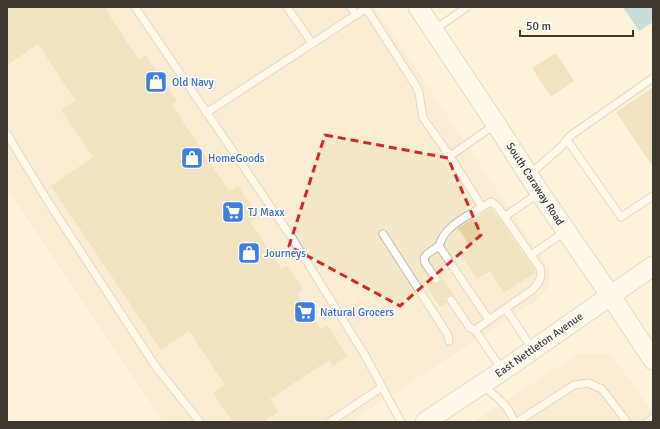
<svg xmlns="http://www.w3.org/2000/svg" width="660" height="429" viewBox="0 0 660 429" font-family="Signika,sans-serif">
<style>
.built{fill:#f5e7c9}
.water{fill:#87c1d7}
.building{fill:#e5d09f}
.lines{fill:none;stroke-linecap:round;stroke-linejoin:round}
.lane-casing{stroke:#c1b8a2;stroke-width:9}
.secondary-casing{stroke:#c1b8a2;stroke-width:21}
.lane{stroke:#fff;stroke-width:7}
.secondary{stroke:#fff;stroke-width:19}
.marked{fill:none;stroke:#d62828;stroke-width:3;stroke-dasharray:8 5;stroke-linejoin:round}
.labels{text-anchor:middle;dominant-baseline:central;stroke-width:3;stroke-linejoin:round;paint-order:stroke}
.shop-label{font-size:11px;fill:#366cbe;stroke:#fff;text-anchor:start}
.street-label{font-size:11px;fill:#3d3930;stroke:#fff}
</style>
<rect width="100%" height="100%" fill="#fdf3db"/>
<g class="built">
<polygon points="7,7 375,7 549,268 549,287 534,302 350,422 163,422 7,189"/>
<polygon points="579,353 610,353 653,412 653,422 473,422"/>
</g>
<polygon class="water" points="623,7 653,7 653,22 639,31"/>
<g class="building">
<polygon points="7,7 104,7 139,60 146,55 177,101 172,105 229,191 238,186 259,216 250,222 282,269 287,265 303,289 297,294 321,329 327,325 347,356 333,366 329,360 270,399 278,412 263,422 233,422 213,393 225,385 189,331 161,350 51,186 93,157 61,110 75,100 38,44 7,65"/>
<polygon points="556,53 574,81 551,97 532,68"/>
<polygon points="653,87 653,167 616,112"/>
<polygon points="491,208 493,210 536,272 504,293 490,271 477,279 461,254 471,248 458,228"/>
<polygon points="440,275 455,297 451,295 448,296 446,298 447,302 440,307 426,285 431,281 434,284 438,283 441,281"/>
</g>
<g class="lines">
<g class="lane-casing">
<g id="lane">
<polyline points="135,7 294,241 366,357 382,387"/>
<polyline points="287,7 312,43"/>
<polyline points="351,7 356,15"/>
<polyline points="366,8 416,86 419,93 423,118 450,156 496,124"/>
<polyline points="434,30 467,7"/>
<polyline points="206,113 368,7"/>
<polyline points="7,134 47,200 156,367 200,422"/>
<polyline points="567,140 621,217 653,196"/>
<path d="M450,156l32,51c-16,10 -38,19 -43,39l50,74 -14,10 27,40"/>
<polyline points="529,175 562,146 570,136 653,78"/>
<path d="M482,207l9,-5 6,4 43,62c3,9 -1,15 -8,22l-43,30"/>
<polyline points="504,217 539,193"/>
<polyline points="383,234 448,335 449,341"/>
<polyline points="531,255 566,231"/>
<polyline points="436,279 425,263 424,258 427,254 439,246"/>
<polyline points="451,300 470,328 475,330"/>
<polyline points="506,309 533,350"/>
<path d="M482,385c11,9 28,21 32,37"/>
<polyline points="330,422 382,387 401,422"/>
<polyline points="517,422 574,385 588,383 602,389 627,422"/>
<polyline points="648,422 653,418"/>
</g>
</g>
<g class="secondary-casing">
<g id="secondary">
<polyline points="418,7 496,124 540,193 610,295 653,360"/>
<polyline points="425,422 514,363 653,266"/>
</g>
</g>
<use href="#lane" class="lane"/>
<use href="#secondary" class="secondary"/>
</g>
<path d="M0 0H660V429H0ZM325,135l123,23 33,77 -81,71 -111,-60z" fill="#fdf3db" fill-opacity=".55" fill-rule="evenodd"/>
<path class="marked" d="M325,135l123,23 33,77 -81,71 -111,-60z"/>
<defs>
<g id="shop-square" transform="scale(1.15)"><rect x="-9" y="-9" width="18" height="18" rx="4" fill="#3f7fe0" stroke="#fff"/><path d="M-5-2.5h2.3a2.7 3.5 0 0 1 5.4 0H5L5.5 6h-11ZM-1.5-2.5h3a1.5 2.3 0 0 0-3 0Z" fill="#fff"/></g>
<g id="supermarket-square" transform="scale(1.15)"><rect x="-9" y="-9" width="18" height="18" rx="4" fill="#3f7fe0" stroke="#fff"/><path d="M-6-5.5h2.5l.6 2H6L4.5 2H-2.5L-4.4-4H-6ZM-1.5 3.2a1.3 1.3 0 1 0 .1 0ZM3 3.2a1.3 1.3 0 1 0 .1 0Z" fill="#fff"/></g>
</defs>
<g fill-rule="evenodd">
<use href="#shop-square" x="156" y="82"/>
<use href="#shop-square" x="192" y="158"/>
<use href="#supermarket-square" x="233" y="212"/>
<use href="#shop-square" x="249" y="253"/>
<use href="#supermarket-square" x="305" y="312"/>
</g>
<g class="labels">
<g class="shop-label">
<text x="172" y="82">Old Navy</text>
<text x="208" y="158">HomeGoods</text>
<text x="248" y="212">TJ Maxx</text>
<text x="264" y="253">Journeys</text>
<text x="320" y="312">Natural Grocers</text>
</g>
<g class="street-label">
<text transform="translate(535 184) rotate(57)">South Caraway Road</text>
<text transform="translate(539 345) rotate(-35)">East Nettleton Avenue</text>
</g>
</g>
<rect width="660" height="429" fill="none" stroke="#3d3930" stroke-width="16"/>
<path d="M520 30v6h113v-6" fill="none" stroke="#3d3930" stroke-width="2"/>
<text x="526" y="30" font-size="12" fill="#3d3930" stroke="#ffffff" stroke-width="3" paint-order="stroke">50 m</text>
</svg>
